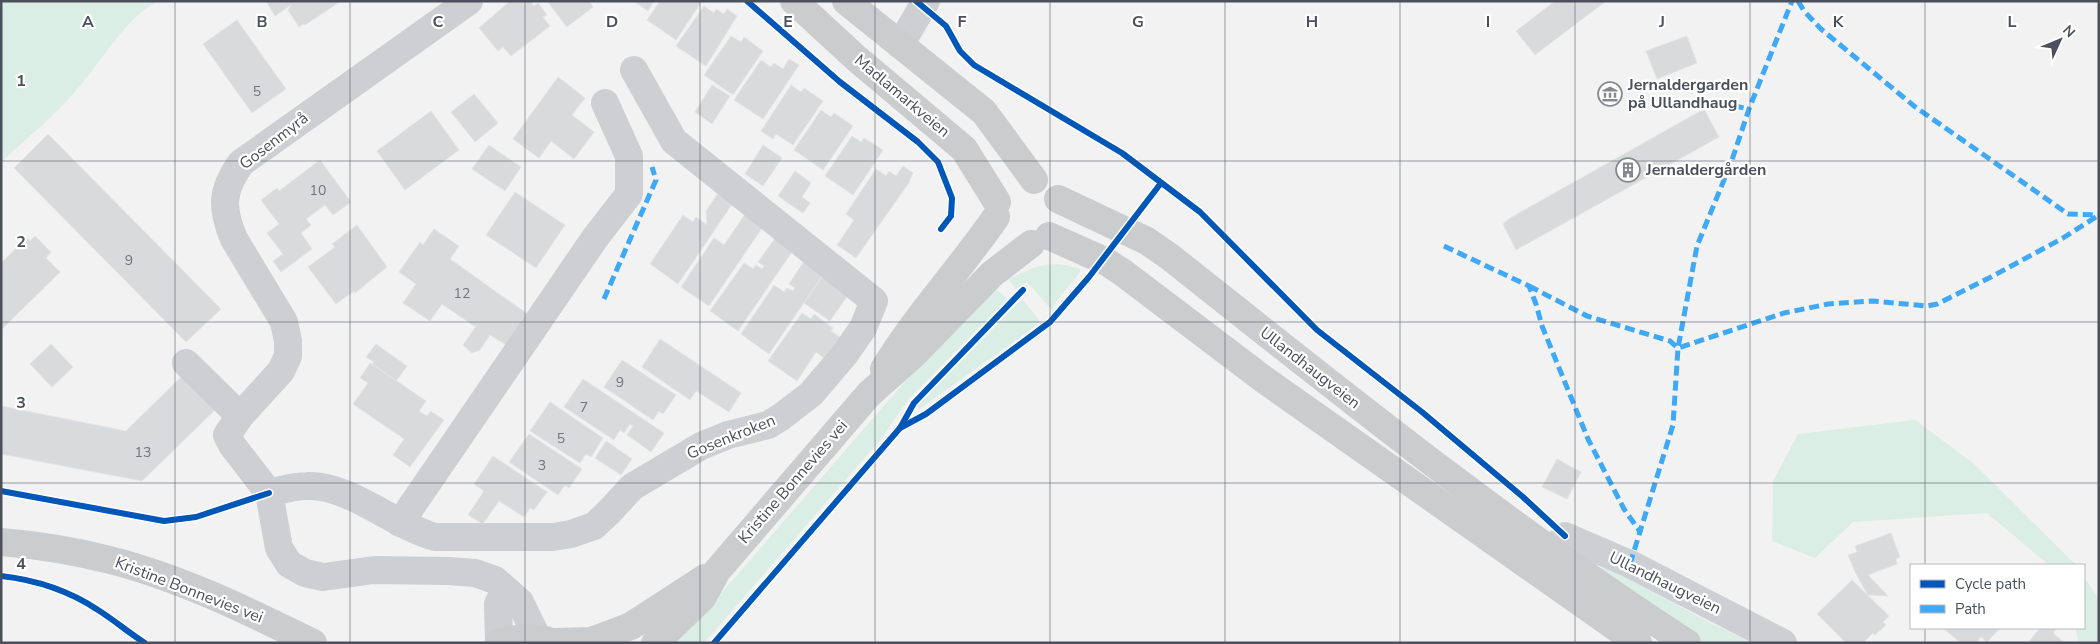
<svg xmlns="http://www.w3.org/2000/svg" width="2100" height="644" viewBox="0 0 2100 644" font-family="'Nunito Sans',sans-serif">
<style>
.green{fill:#daeee5}
.building{fill:#d9dadc;stroke:#e4e4e4}
.lines{fill:none;stroke-linecap:round;stroke-linejoin:round}
.minor{stroke:#cdcfd2;stroke-width:28}
.major{stroke:#caccce;stroke-width:28}
.quiet{stroke:#3fa9f5;stroke-width:5;stroke-dasharray:10 5;stroke-linecap:butt}
.cycleway-casing{stroke:#fff;stroke-width:9}
.cycleway{stroke:#0057b8;stroke-width:6}
.grid{fill:none;stroke:#4b505c;stroke-width:1;stroke-opacity:0.55}
.labels{text-anchor:middle;dominant-baseline:central;stroke-width:4.5;stroke-linejoin:round;paint-order:stroke}
.number-label{font-size:14px;fill:#70747d}
.poi-label{font-size:16px;font-weight:bold;fill:#4b505c;stroke:#fff;text-anchor:start}
.street-label{font-size:16px;fill:#4b505c;stroke:#fff}
.grid-label{font-size:16px;text-anchor:middle;font-weight:bold;fill:#4b505c;stroke:#fff;stroke-width:4.5;stroke-linejoin:round;paint-order:stroke}
</style>
<rect width="100%" height="100%" fill="#f2f2f2"/>
<g class="green">
<path d="M1,1h158c-32,13 -61,66 -85,92 -22,25 -49,47 -73,69z"/>
<polygon points="1052,264 1066,265 1080,269 1080,272 1056,302 1052,310 1027,282 1016,289 1008,279 1035,267"/>
<polygon points="996,289 1007,299 908,400 881,439 704,643 671,643 718,597 928,355"/>
<polygon points="1022,299 1040,321 1029,331 919,409 918,405"/>
<polygon points="1915,420 1973,463 2076,565 2049,565 1987,513 1853,522 1815,558 1772,541 1773,481 1798,434"/>
<polygon points="1587,564 1621,573 1697,616 1751,643 1702,643"/>
<polygon points="2084,577 2099,599 2099,643 2079,643 2075,628 2084,628"/>
</g>
<g class="building">
<polygon points="266,1 341,1 305,25 303,24 299,27 288,10 291,5 275,16"/>
<polygon points="510,1 530,1 534,6 538,3 547,15 543,17 550,26 511,56 503,47 498,51 479,28"/>
<polygon points="547,1 589,1 593,7 567,27"/>
<polygon points="634,1 654,1 648,11"/>
<polygon points="660,1 702,1 676,40 647,20"/>
<polygon points="1555,1 1606,1 1535,55 1516,31"/>
<polygon points="704,6 714,13 716,9 724,14 727,9 737,16 706,66 676,46"/>
<polygon points="237,20 286,89 252,113 203,44"/>
<polygon points="731,36 741,42 744,37 763,51 733,95 704,75"/>
<polygon points="1687,36 1697,63 1657,79 1646,51"/>
<polygon points="789,59 799,65 763,119 734,100 761,60 771,67 774,63 783,69"/>
<polygon points="558,77 585,98 572,115 594,132 574,159 551,141 539,158 513,139"/>
<polygon points="712,85 730,96 712,124 695,112"/>
<polygon points="791,85 801,92 804,88 823,101 793,145 776,134 773,139 761,131"/>
<polygon points="474,94 498,123 475,142 451,112"/>
<polygon points="1704,109 1719,137 1516,250 1503,224 1510,218"/>
<polygon points="821,110 831,117 834,113 853,126 823,170 794,150"/>
<polygon points="431,111 459,150 405,190 377,151"/>
<polygon points="48,134 221,309 186,342 14,168"/>
<polygon points="852,136 861,142 864,138 883,150 853,195 825,176"/>
<polygon points="489,145 521,167 505,191 472,169"/>
<polygon points="763,145 782,158 763,186 745,174"/>
<polygon points="320,160 351,202 333,215 325,205 306,219 311,225 301,233 312,249 281,272 273,261 283,254 267,233 279,224 261,200 277,188 279,191"/>
<polygon points="903,166 913,173 908,184 856,258 837,245 854,220 846,214 876,169 886,176 889,171 896,176"/>
<polygon points="795,171 811,183 802,197 810,203 803,213 778,196"/>
<polygon points="720,190 735,200 678,284 650,264 683,215 693,222 696,217 707,225 706,211"/>
<polygon points="515,192 565,225 536,268 486,235"/>
<polygon points="746,213 764,225 709,306 681,287 714,238 724,245"/>
<polygon points="357,225 387,267 355,293 354,291 336,304 308,267 335,247 332,244"/>
<polygon points="434,229 459,246 450,259 529,315 508,346 490,335 480,350 472,353 463,345 477,325 474,326 442,304 430,321 403,303 416,284 399,272 420,242 423,245"/>
<polygon points="35,236 51,252 46,258 60,272 1,330 1,263 27,238 30,241"/>
<polygon points="776,237 794,249 738,331 710,311 744,263 753,269 756,265 762,269 764,266 758,262"/>
<polygon points="805,260 824,273 769,354 741,334 774,285 784,292 787,288 793,291 795,288 789,284"/>
<polygon points="822,277 848,295 830,321 804,303"/>
<polygon points="802,313 811,319 814,314 833,328 831,331 841,338 826,360 816,352 797,381 768,361"/>
<polygon points="660,339 741,393 729,412 696,391 690,400 642,367"/>
<polygon points="51,344 73,367 52,387 30,364"/>
<polygon points="376,344 407,366 396,381 372,364 374,362 366,357"/>
<polygon points="622,360 676,395 663,414 659,411 653,420 604,387"/>
<polygon points="370,363 426,401 419,411 427,416 431,411 444,420 410,467 393,455 404,439 353,404 368,383 360,378"/>
<polygon points="185,373 219,406 142,481 1,454 1,406 126,431"/>
<polygon points="583,379 664,433 651,452 627,435 633,426 630,424 624,433 620,430 614,440 564,407"/>
<polygon points="550,402 603,438 591,457 586,454 580,463 530,431"/>
<polygon points="529,434 582,469 569,488 565,485 558,495 509,462"/>
<polygon points="606,441 632,459 621,475 595,458"/>
<polygon points="493,456 547,492 534,510 530,508 524,517 499,501 483,524 468,515 484,491 474,484"/>
<polygon points="1557,459 1581,472 1567,499 1542,487"/>
<polygon points="1891,533 1900,557 1896,559 1897,564 1868,575 1888,596 1868,595 1856,574 1848,555 1857,552 1855,546"/>
<polygon points="1852,580 1889,616 1883,622 1886,625 1875,635 1873,633 1863,643 1846,643 1817,614"/>
<polygon points="1943,628 2000,628 1987,642 1981,637 1976,643 1961,643"/>
<polygon points="2040,628 2057,628 2053,633 2065,643 2028,643"/>
</g>
<g class="lines">
<g class="minor">
<polyline points="900,45 926,1"/>
<polyline points="186,363 240,416 227,435 232,445 269,493"/>
<path d="M240,416l41,-45 7,-15v-15l-4,-19 -50,-83c-13,-31 -13,-48 7,-76l228,-162"/>
<polyline points="400,523 595,238 629,194 629,156 605,103"/>
<polyline points="1538,570 1565,536 1630,564 1783,643"/>
<path d="M537,637l-17,-35 -25,-22 -20,-7 -26,-2 -75,-1 -51,7 -18,-4 -16,-9 -10,-16 -10,-55c12,-3 26,-7 38,-7 42,-2 87,40 128,51h118l18,-3 23,-8 15,-14 23,-25 69,-41 27,-11 40,-10 13,-8 30,-23 34,-40 18,-26 11,-27 -200,-160 -40,-71"/>
<polyline points="499,643 498,604 505,590"/>
</g>
<g class="major">
<polyline points="794,1 856,58 964,149 997,202"/>
<polyline points="846,1 984,112 1034,180"/>
<path d="M1058,199l89,42 23,16c169,134 336,269 517,386"/>
<polyline points="1049,236 1105,261 1122,272 1266,381 1638,643"/>
<path d="M884,369c33,-54 76,-100 112,-152"/>
<path d="M1,542c37,3 73,9 109,18 71,18 138,51 203,83"/>
<polyline points="555,642 591,641 631,626 705,578"/>
<path d="M499,643c20,-6 36,-7 56,0"/>
<polyline points="655,643 702,598 717,571 869,394 914,354 992,274 1031,244"/>
</g>
<g class="quiet">
<polyline points="1798,1 1804,11 1821,29 1914,106 2068,214 2099,215"/>
<polyline points="1704,105 1726,104 1749,109"/>
<polyline points="1444,246 1529,286 1536,304 1542,326 1588,439 1624,509 1641,533"/>
<polyline points="1529,286 1587,316 1670,341 1678,348 1784,313 1828,304 1872,301 1927,306 1937,304 1991,277 2063,238 2099,215"/>
<polyline points="604,299 656,180 652,167"/>
<polyline points="1630,564 1673,425 1678,348 1697,246 1731,163 1749,109 1792,1"/>
</g>
<g class="cycleway-casing">
<g id="cycleway">
<polyline points="747,1 840,82 918,142 938,162 952,198 951,216 941,229"/>
<polyline points="916,1 946,26 960,51 974,65 1122,153 1200,212 1317,330 1422,412 1523,497 1565,536"/>
<polyline points="900,428 926,414 1050,322 1089,277 1161,183"/>
<polyline points="1,491 164,521 196,517 269,493"/>
<path d="M1,576c36,4 67,14 97,34 16,10 31,23 47,33"/>
<polyline points="714,643 900,428 914,403 1023,290"/>
</g>
</g>
<use href="#cycleway" class="cycleway"/>
</g>
<path class="grid" d="M175,1v642M350,1v642M525,1v642M700,1v642M875,1v642M1050,1v642M1225,1v642M1400,1v642M1575,1v642M1750,1v642M1925,1v564M1,161h2098M1,322h2098M1,483h2098M1925,628v15"/>
<defs>
<g id="museum-ring" transform="scale(1.25)"><circle r="9.5" fill="#fff" stroke="#858990" stroke-width="1.5"/><path d="M0-6L6-3V-2H-6V-3ZM-5-1h2V3h-2ZM-1-1h2V3h-2ZM3-1h2V3H3ZM-6 4H6V6H-6Z" fill="#858990"/></g>
<g id="building-ring" transform="scale(1.25)"><circle r="9.5" fill="#fff" stroke="#858990" stroke-width="1.5"/><path d="M-4-6H4V6H1V3H-1V6H-4ZM-2.5-4.3h1.7v1.8h-1.7ZM.8-4.3h1.7v1.8H.8ZM-2.5-1h1.7V.8h-1.7ZM.8-1h1.7V.8H.8Z" fill="#858990"/></g>
</defs>
<g fill-rule="evenodd">
<use href="#museum-ring" x="1610" y="94"/>
<use href="#building-ring" x="1628" y="170"/>
</g>
<g class="labels">
<g class="number-label">
<text x="257" y="91">5</text>
<text x="318" y="190">10</text>
<text x="129" y="260">9</text>
<text x="462" y="293">12</text>
<text x="620" y="382">9</text>
<text x="584" y="407">7</text>
<text x="561" y="438">5</text>
<text x="143" y="452">13</text>
<text x="542" y="465">3</text>
</g>
<g class="poi-label">
<text x="1628" y="85">Jernaldergarden<tspan x="1628" dy="18">på Ullandhaug</tspan></text>
<text x="1646" y="170">Jernaldergården</text>
</g>
<g class="street-label">
<text transform="translate(902 96) rotate(40)">Madlamarkveien</text>
<text transform="translate(274 141) rotate(-38)">Gosenmyrå</text>
<text transform="translate(1310 368) rotate(38)">Ullandhaugveien</text>
<text transform="translate(731 437) rotate(-22)">Gosenkroken</text>
<text transform="translate(793 482) rotate(-49)">Kristine Bonnevies vei</text>
<text transform="translate(1665 583) rotate(26)">Ullandhaugveien</text>
<text transform="translate(189 590) rotate(21)">Kristine Bonnevies vei</text>
</g>
</g>
<g class="grid-label">
<text x="88" y="27">A</text>
<text x="262" y="27">B</text>
<text x="438" y="27">C</text>
<text x="612" y="27">D</text>
<text x="788" y="27">E</text>
<text x="962" y="27">F</text>
<text x="1138" y="27">G</text>
<text x="1312" y="27">H</text>
<text x="1488" y="27">I</text>
<text x="1662" y="27">J</text>
<text x="1838" y="27">K</text>
<text x="2012" y="27">L</text>
<text x="21" y="86">1</text>
<text x="21" y="247">2</text>
<text x="21" y="408">3</text>
<text x="21" y="569">4</text>
</g>
<rect width="2100" height="644" fill="none" stroke="#4b505c" stroke-width="5"/>
<rect x="1910" y="564" width="175" height="65" fill="#ffffff" stroke="#b7b9be"/>
<rect x="1920" y="580" width="25" height="8" fill="#0057b8" stroke="#b7b9be"/>
<text x="1955" y="589" font-size="15" fill="#4b505c">Cycle path</text>
<rect x="1920" y="605" width="25" height="8" fill="#3fa9f5" stroke="#b7b9be"/>
<text x="1955" y="614" font-size="15" fill="#4b505c">Path</text>
<g transform="translate(2060 40) rotate(46)" stroke="#ffffff" stroke-width="4" paint-order="stroke">
<path d="M0-4L9 19L0 12L-9 19Z" fill="#4b505c"/>
<text y="-8" font-size="14" font-weight="bold" text-anchor="middle" fill="#4b505c">N</text>
</g>
</svg>
